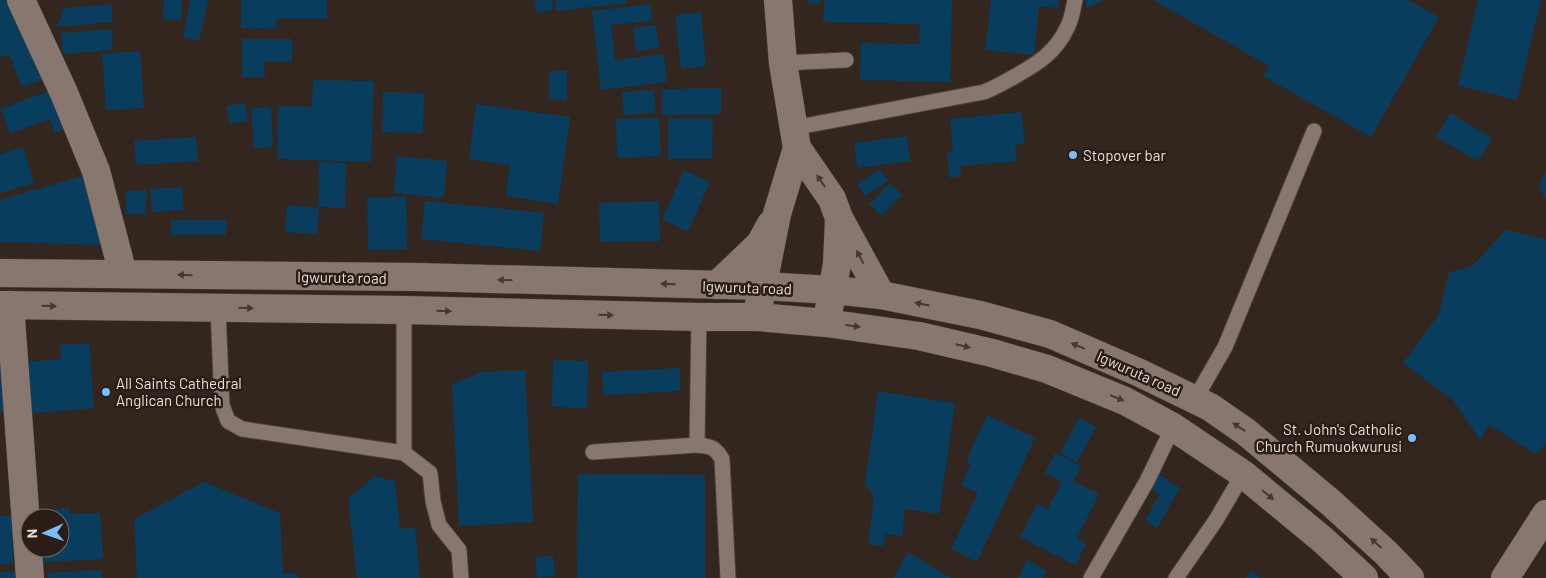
<svg xmlns="http://www.w3.org/2000/svg" width="1546" height="578" viewBox="0 0 1546 578" font-family="Barlow,sans-serif">
<style>
.building{fill:#093d5e}
.lines{fill:none;stroke-linecap:round;stroke-linejoin:round}
.lane-casing{stroke:#4b413b;stroke-width:17}
.street-casing{stroke:#4b413b;stroke-width:29}
.secondary-casing{stroke:#4b413b;stroke-width:29}
.lane{stroke:#87776f;stroke-width:15}
.street{stroke:#87776f;stroke-width:28}
.secondary{stroke:#87776f;stroke-width:28}
.oneway{fill:#453831}
.poi-dot{fill:#76c0f7;stroke:#291d16;stroke-width:2}
.labels{text-anchor:middle;dominant-baseline:central;stroke-width:5;stroke-linejoin:round;paint-order:stroke}
.poi-label{font-size:15px;fill:#e7ded9;stroke:#291d16;text-anchor:start}
.street-label{font-size:15px;fill:#e7ded9;stroke:#291d16}
</style>
<rect width="100%" height="100%" fill="#33261f"/>
<g class="building">
<polygon points="0,0 18,0 47,78 22,87 9,54 0,58"/>
<polygon points="164,0 182,0 181,20 163,19"/>
<polygon points="190,0 208,0 199,41 183,37"/>
<polygon points="241,0 327,0 327,19 276,19 276,29 241,28"/>
<polygon points="534,0 552,0 553,10 537,13"/>
<polygon points="555,0 626,0 627,3 556,11"/>
<polygon points="807,0 820,0 820,4 807,3"/>
<polygon points="824,0 952,0 950,82 860,80 861,43 919,44 920,24 823,22"/>
<polygon points="991,0 1059,0 1058,8 1039,6 1034,55 985,50"/>
<polygon points="1086,0 1105,0 1086,8"/>
<polygon points="1153,0 1408,0 1439,17 1371,137 1263,76 1269,66"/>
<polygon points="1478,0 1541,0 1517,100 1458,85"/>
<polygon points="111,4 113,22 57,27 64,8"/>
<polygon points="651,4 652,21 611,25 615,60 664,54 667,82 601,90 592,11"/>
<polygon points="701,12 706,66 681,69 675,15"/>
<polygon points="656,25 659,48 636,51 633,28"/>
<polygon points="111,29 113,50 63,54 61,33"/>
<polygon points="242,39 292,39 292,62 264,62 265,77 242,77"/>
<polygon points="140,51 144,108 106,110 102,54"/>
<polygon points="549,71 567,71 567,100 549,99"/>
<polygon points="313,80 374,81 371,162 277,159 278,106 312,107"/>
<polygon points="59,87 74,126 55,133 50,119 10,134 1,109"/>
<polygon points="721,88 721,114 662,115 662,89"/>
<polygon points="654,90 655,113 624,115 622,92"/>
<polygon points="383,92 424,93 423,133 382,132"/>
<polygon points="245,103 248,120 230,124 226,106"/>
<polygon points="476,104 570,117 558,204 506,196 510,165 469,159"/>
<polygon points="271,107 273,147 254,148 251,108"/>
<polygon points="1021,112 1025,144 1015,145 1017,161 960,166 961,176 949,178 947,152 953,151 950,119"/>
<polygon points="1450,113 1492,138 1478,161 1436,137"/>
<polygon points="659,118 661,156 617,158 616,119"/>
<polygon points="668,118 713,119 712,159 668,159"/>
<polygon points="907,136 910,161 857,168 854,143"/>
<polygon points="196,137 198,161 136,165 134,141"/>
<polygon points="23,147 34,183 0,193 0,154"/>
<polygon points="397,156 447,161 444,198 394,193"/>
<polygon points="319,162 346,163 345,208 318,207"/>
<polygon points="880,169 888,181 865,196 857,184"/>
<polygon points="684,170 710,182 688,231 662,220"/>
<polygon points="1546,171 1546,200 1540,189 1540,182"/>
<polygon points="89,174 109,245 0,242 0,200"/>
<polygon points="890,183 902,195 881,216 869,204"/>
<polygon points="182,187 183,210 152,212 150,189"/>
<polygon points="126,191 147,191 146,214 126,214"/>
<polygon points="367,197 406,197 407,249 368,250"/>
<polygon points="425,201 544,213 540,251 421,239"/>
<polygon points="659,201 660,241 600,242 599,203"/>
<polygon points="287,205 319,208 317,234 285,232"/>
<rect x="171" y="220" width="55" height="15"/>
<polygon points="1506,230 1546,240 1546,443 1536,454 1489,425 1480,440 1453,400 1403,363 1439,314 1449,272 1472,266"/>
<polygon points="89,343 94,408 23,414 19,362 61,359 60,345"/>
<polygon points="0,350 6,411 0,412"/>
<polygon points="553,360 588,361 587,408 552,407"/>
<polygon points="680,368 680,391 603,395 602,372"/>
<polygon points="525,370 533,522 459,526 452,384 482,372"/>
<polygon points="878,391 955,403 939,514 905,509 902,536 885,534 884,546 868,544 874,496 865,484"/>
<polygon points="987,415 1035,438 977,562 951,549 978,493 961,485 970,465 967,459"/>
<polygon points="1079,418 1096,427 1077,462 1060,453"/>
<polygon points="1055,453 1081,466 1073,481 1099,494 1077,538 1086,543 1076,565 1020,537 1037,504 1048,509 1062,482 1045,473"/>
<polygon points="578,474 705,475 705,578 577,578"/>
<polygon points="1158,474 1180,488 1157,528 1145,520 1160,494 1150,488"/>
<polygon points="375,476 395,481 400,529 415,527 420,578 357,578 348,499"/>
<polygon points="204,482 280,513 283,574 297,573 298,578 137,578 134,519"/>
<polygon points="69,508 70,514 100,513 103,559 44,562 43,548 60,548 60,518 42,518 41,510"/>
<polygon points="0,516 12,516 13,564 0,564"/>
<polygon points="908,552 951,578 893,578"/>
<polygon points="553,556 555,576 537,578 535,557"/>
<polygon points="1027,560 1047,571 1043,578 1018,578"/>
<polygon points="101,570 102,578 48,578 47,573"/>
<polygon points="17,571 18,578 0,578 0,572"/>
<polygon points="1251,571 1261,578 1246,578"/>
</g>
<g class="lines">
<g class="lane-casing">
<g id="lane">
<polyline points="783,63 846,60"/>
<path d="M793,128l191,-36c10,-4 19,-9 28,-14 25,-14 44,-25 56,-52 4,-8 5,-17 7,-26"/>
<polyline points="218,308 222,405 228,421 242,429 404,453 430,473 433,501 439,525 459,550 461,578"/>
<polyline points="404,310 404,453"/>
<polyline points="1195,399 1225,347 1314,131"/>
<path d="M697,445c13,1 18,2 25,14l6,119"/>
<polyline points="593,452 697,445 699,317"/>
<polyline points="1091,578 1147,481 1173,427"/>
<polyline points="1176,578 1216,520 1243,474"/>
</g>
</g>
<g class="street-casing">
<g id="street">
<polyline points="21,0 64,93 96,171 123,274"/>
<polyline points="10,305 30,578"/>
<polyline points="1505,578 1546,514"/>
</g>
</g>
<g class="secondary-casing">
<g id="secondary">
<polyline points="778,0 783,63 797,148 832,199 839,218 881,295"/>
<polyline points="0,273 418,277 762,286 833,290 881,295 980,315 1050,334 1140,373 1210,407 1246,432 1330,502 1386,553 1410,578"/>
<polyline points="717,285 760,244 771,224"/>
<polyline points="759,304 777,214 797,148"/>
<polyline points="0,305 404,310 699,317 758,317 826,323 919,336 992,353 1047,369 1125,401 1173,427 1243,474 1323,540 1364,578"/>
<polyline points="829,309 837,264 839,220"/>
</g>
</g>
<use href="#lane" class="lane"/>
<use href="#street" class="street"/>
<use href="#secondary" class="secondary"/>
</g>
<defs><path id="oneway-solid" d="M-6-.8H1V-3.2L6.5 0L1 3.2V.8H-6Z" transform="scale(1.25)"/></defs>
<g class="oneway">
<use href="#oneway-solid" transform="translate(821 181) rotate(-124)"/>
<use href="#oneway-solid" transform="translate(860 257) rotate(-118)"/>
<use href="#oneway-solid" transform="translate(185 275) rotate(-179)"/>
<use href="#oneway-solid" transform="translate(505 280) rotate(-179)"/>
<use href="#oneway-solid" transform="translate(668 284) rotate(-179)"/>
<use href="#oneway-solid" transform="translate(922 304) rotate(-168)"/>
<use href="#oneway-solid" transform="translate(49 306) rotate(1)"/>
<use href="#oneway-solid" transform="translate(246 308) rotate(1)"/>
<use href="#oneway-solid" transform="translate(444 311) rotate(1)"/>
<use href="#oneway-solid" transform="translate(606 315) rotate(1)"/>
<use href="#oneway-solid" transform="translate(853 326) rotate(7)"/>
<use href="#oneway-solid" transform="translate(963 346) rotate(13)"/>
<use href="#oneway-solid" transform="translate(1078 346) rotate(-157)"/>
<use href="#oneway-solid" transform="translate(1117 398) rotate(22)"/>
<use href="#oneway-solid" transform="translate(1239 427) rotate(-146)"/>
<use href="#oneway-solid" transform="translate(1268 495) rotate(40)"/>
<use href="#oneway-solid" transform="translate(1376 543) rotate(-138)"/>
</g>
<g class="poi-dot">
<circle cx="1073" cy="155" r="5"/>
<circle cx="106" cy="392" r="5"/>
<circle cx="1412" cy="438" r="5"/>
</g>
<g class="labels">
<g class="poi-label">
<text x="1083" y="155">Stopover bar</text>
<text x="116" y="383">All Saints Cathedral<tspan x="116" dy="17">Anglican Church</tspan></text>
<text x="1402" y="429" text-anchor="end">St. John's Catholic<tspan x="1402" dy="17">Church Rumuokwurusi</tspan></text>
</g>
<g class="street-label">
<text transform="translate(342 277) rotate(1)">Igwuruta road</text>
<text transform="translate(747 287) rotate(2)">Igwuruta road</text>
<text transform="translate(1139 373) rotate(24)">Igwuruta road</text>
</g>
</g>
<g transform="translate(45 533) rotate(268)"><circle r="24" fill="#291d16" stroke="#756a64"/>
<path d="M0-4L9 19L0 12L-9 19Z" fill="#76c0f7"/>
<text y="-8" font-size="14" font-weight="bold" text-anchor="middle" fill="#e7ded9">N</text>
</g>
</svg>
